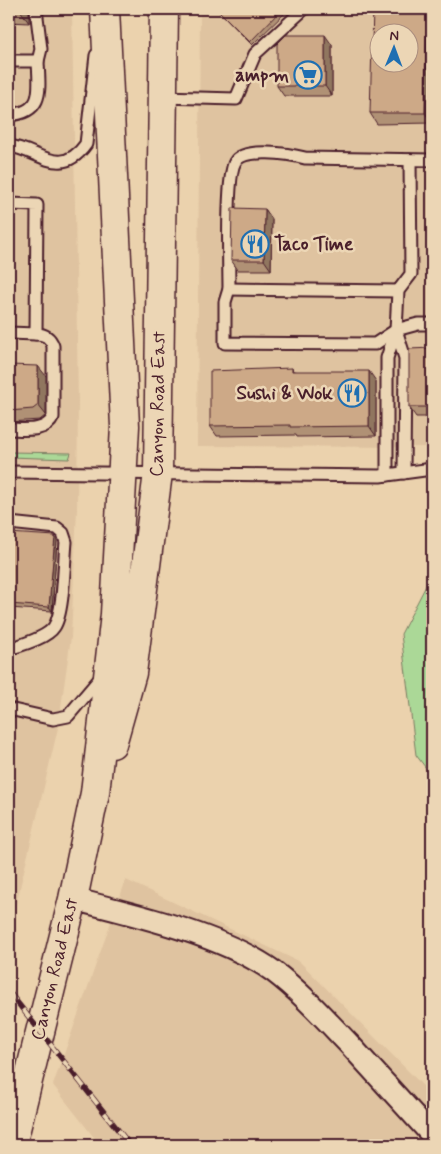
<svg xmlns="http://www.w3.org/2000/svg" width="441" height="1154" viewBox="0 0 441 1154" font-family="Mynerve,sans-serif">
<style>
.built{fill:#dfc3a0;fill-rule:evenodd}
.green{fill:#abd897;stroke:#7a7c61}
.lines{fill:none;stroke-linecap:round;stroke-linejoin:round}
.service-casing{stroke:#4a1f2b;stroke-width:15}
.minor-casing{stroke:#4a1f2b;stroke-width:25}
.secondary-casing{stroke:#4a1f2b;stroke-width:31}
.service{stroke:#ecd6b5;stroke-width:11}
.minor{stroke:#ecd6b5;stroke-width:21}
.secondary{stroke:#ecd6b5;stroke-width:28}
.rail-casing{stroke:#4a1f2b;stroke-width:5.5}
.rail{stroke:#ecd6b5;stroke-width:4;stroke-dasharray:11;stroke-linecap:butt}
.wall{fill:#b09174;stroke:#4a1f2b}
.shaded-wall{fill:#90765e;stroke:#4a1f2b}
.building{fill:#cda987;stroke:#4a1f2b;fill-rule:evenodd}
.labels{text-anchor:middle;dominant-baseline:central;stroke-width:5;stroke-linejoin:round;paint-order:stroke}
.poi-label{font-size:19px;font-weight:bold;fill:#4a1f2b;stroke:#ecd6b5;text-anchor:end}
.street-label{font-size:19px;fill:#4a1f2b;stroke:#ecd6b5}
</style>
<rect width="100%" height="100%" fill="#ebd2ad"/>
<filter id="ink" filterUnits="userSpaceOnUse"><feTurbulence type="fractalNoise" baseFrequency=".02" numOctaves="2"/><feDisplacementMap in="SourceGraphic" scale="10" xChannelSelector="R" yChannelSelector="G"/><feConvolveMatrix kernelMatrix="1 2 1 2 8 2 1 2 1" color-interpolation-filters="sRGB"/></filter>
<g filter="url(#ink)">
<g class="built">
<polygon points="9,9 72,9 78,403 77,509 71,637 58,728 9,934"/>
<path d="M200,9h232v438l-235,-1zM378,32h30v30h-30z"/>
<polygon points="126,880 300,962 432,1095 432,1145 100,1145 53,1085"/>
</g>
<g class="green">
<polygon points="9,452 71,453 69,459 9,457"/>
<polygon points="432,574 432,776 416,755 401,634"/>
</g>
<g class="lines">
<g class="service-casing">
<g id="service">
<polyline points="36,9 41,49 38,61"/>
<path d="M9,61h29c1,28 7,51 -29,54"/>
<polyline points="162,97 236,99 255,54 304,9"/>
<path d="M9,146c29,3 51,34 77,-2l10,-89"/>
<path d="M432,160l-127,-2c-15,-4 -61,-11 -70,4 -9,14 -6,105 -6,127l-4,13v41l150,1 21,-14 22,-6h14"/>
<polyline points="9,204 37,205 36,334 9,333"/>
<polyline points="229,289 398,291"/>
<polyline points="396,330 405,358 404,473"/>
<path d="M9,429c14,0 37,4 44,-12v-71c-3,-9 -8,-12 -17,-12"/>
<polyline points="9,472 380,476 432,469"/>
<polyline points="387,475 387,358 396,330 398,291 411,274 410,160"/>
<path d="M9,523l48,5 6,5 3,9c-2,19 -2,71 -12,85 -7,11 -33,18 -45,22"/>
<polyline points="9,709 53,719 68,716 102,676"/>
</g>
</g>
<g class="minor-casing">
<path id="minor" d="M73,899c60,15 150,36 200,72 29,22 52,48 77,74 27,30 55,60 82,90"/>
</g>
<g class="secondary-casing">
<g id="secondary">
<polyline points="112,744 132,673 158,473 164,9"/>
<polyline points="12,1145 73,899 95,793 115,614 125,426 105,9"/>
</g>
</g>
<use href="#service" class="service"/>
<use href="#minor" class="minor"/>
<use href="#secondary" class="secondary"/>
<g class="rail-casing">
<polyline id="rail" points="9,992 130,1145"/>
</g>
<use href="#rail" class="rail"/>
</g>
<g class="wall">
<polygon points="9,9 29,9 29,23 9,22"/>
<polygon points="217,9 289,9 252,45"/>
<polygon points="432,9 432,123 377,124 370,113"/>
<polygon points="332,45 332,96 284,96 277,86"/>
<polygon points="265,209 272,219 271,270 238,270 231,260"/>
<polygon points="432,348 432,417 416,417 409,407"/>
<polygon points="9,365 46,376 46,415 40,420 9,422"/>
<polygon points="292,368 293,371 376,381 376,436 297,437 296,435 217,436 210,426"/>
<polygon points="9,533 57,540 52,611 9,608"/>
</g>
<g class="shaded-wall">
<polygon points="20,9 29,9 29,23 20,10"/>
<polygon points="427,9 432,9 432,123 425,113"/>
<polygon points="325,35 332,45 332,96 325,86"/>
<polygon points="265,209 272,219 271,270 264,260"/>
<polygon points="38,366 46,376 46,415 38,405"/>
<polygon points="369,371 376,381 376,436 369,426"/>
<polygon points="55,536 57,540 52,611 49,607"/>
</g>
<g class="building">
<rect x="9" y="9" width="11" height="1"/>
<polygon points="217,9 282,9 250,42"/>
<path d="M373,9h54l-2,104h-55zM378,32h30v30h-30z"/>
<polygon points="286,35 325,35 325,86 277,86 277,44"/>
<polygon points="232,208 265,209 264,260 231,260"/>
<polygon points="432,348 432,407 409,407 409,349"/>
<polygon points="9,365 38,366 38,405 33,409 9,411"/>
<polygon points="292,368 292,371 369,371 369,426 290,427 290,425 210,426 210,371"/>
<polygon points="9,533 55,536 49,607 9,604"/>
</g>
</g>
<defs>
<g id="supermarket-ring" transform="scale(1.4375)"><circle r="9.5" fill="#ecd6b5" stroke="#1f6fb2" stroke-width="1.5"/><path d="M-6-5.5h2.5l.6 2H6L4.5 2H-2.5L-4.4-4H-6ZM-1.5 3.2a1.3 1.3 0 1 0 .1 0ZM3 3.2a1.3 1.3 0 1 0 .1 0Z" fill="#1f6fb2"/></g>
<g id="restaurant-ring" transform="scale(1.4375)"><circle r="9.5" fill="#ecd6b5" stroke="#1f6fb2" stroke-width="1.5"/><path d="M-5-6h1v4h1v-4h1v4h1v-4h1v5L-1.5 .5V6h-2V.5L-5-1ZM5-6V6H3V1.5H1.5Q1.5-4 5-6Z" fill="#1f6fb2"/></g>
</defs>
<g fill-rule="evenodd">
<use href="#supermarket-ring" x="308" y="75"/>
<use href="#restaurant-ring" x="255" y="244"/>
<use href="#restaurant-ring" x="352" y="393"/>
</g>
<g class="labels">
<g class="poi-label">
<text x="289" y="75">ampm</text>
<text x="274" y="244" text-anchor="start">Taco Time</text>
<text x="333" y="393">Sushi &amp; Wok</text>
</g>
<g class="street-label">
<text transform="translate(158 404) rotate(-89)">Canyon Road East</text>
<text transform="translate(55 969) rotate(-76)">Canyon Road East</text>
</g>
</g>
<rect width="441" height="1154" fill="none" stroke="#ecd6b5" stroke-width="30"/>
<rect x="15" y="15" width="411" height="1124" fill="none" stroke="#4a1f2b" stroke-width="2" filter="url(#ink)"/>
<g transform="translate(394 48) rotate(1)"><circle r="24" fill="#ecd6b5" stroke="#ab8d7e"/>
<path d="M0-4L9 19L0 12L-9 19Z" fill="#1f6fb2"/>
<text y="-8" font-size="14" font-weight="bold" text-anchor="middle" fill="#4a1f2b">N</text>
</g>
</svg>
